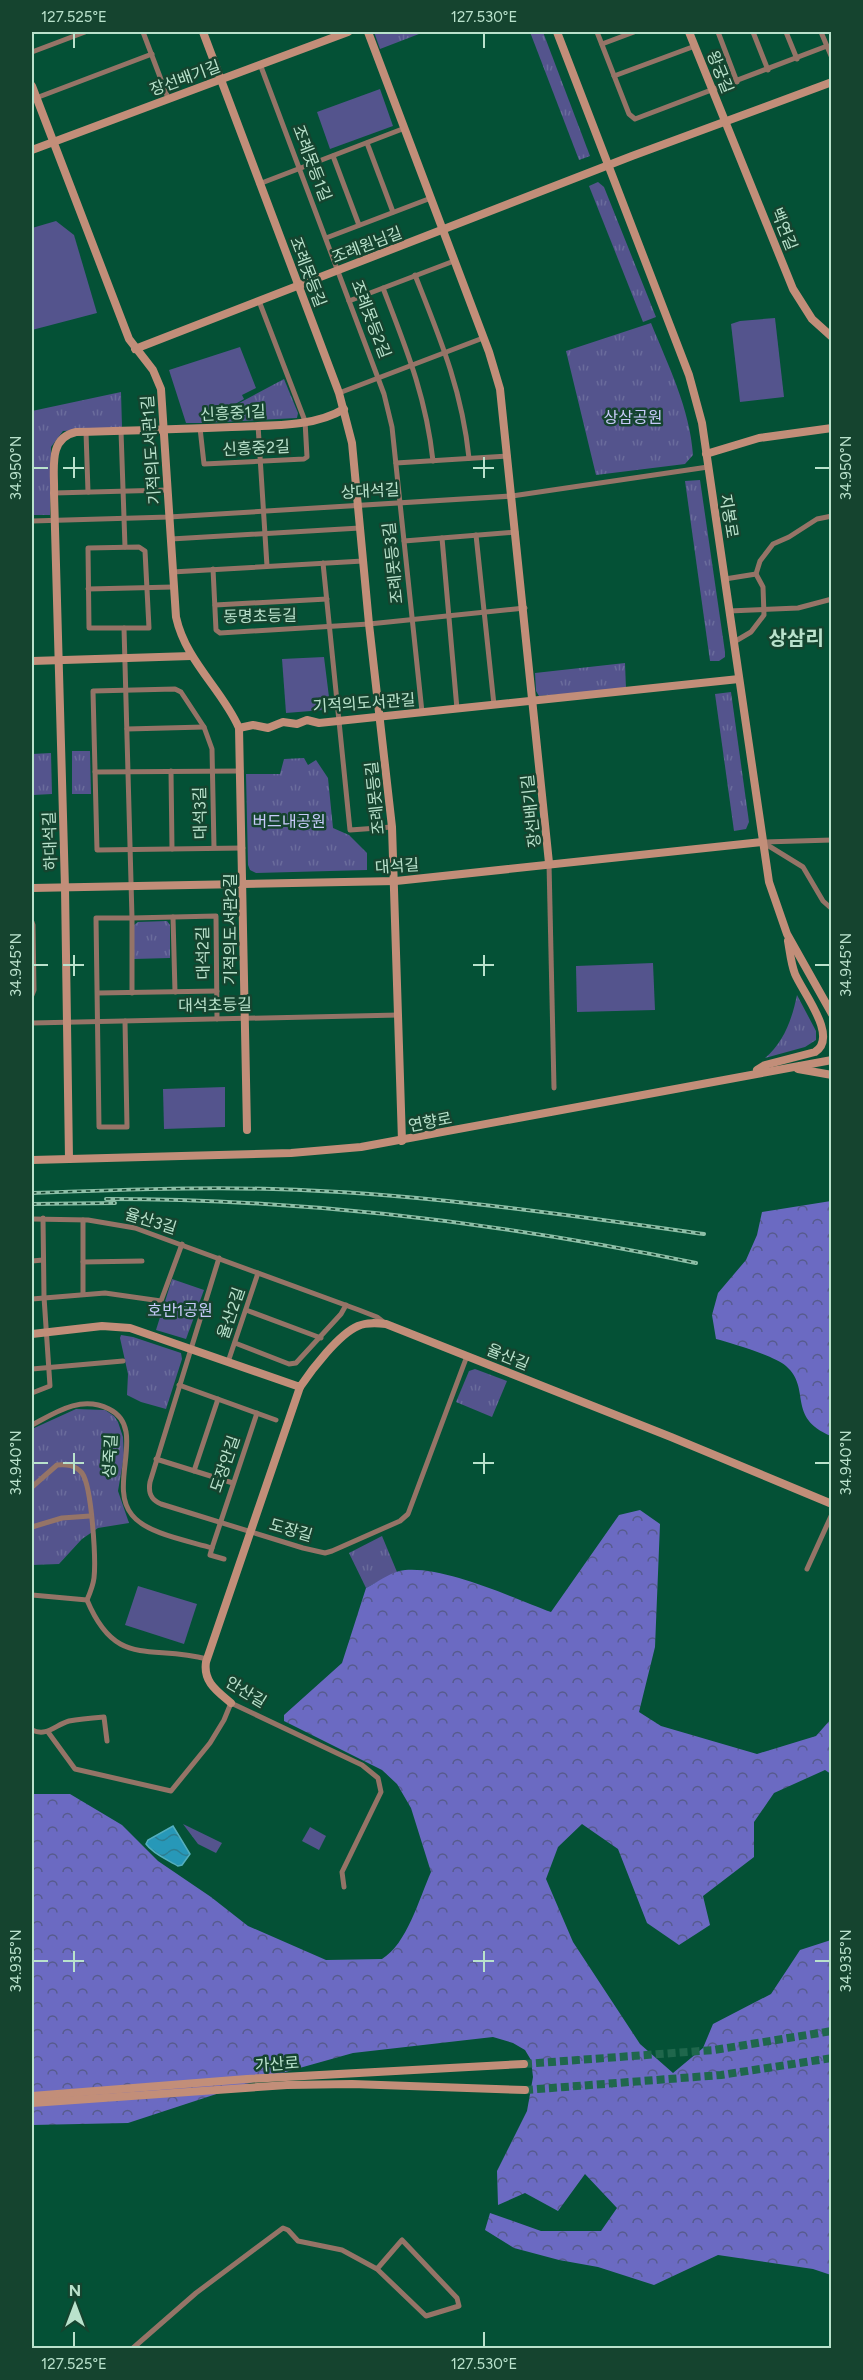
<svg xmlns="http://www.w3.org/2000/svg" width="863" height="2380" viewBox="0 0 863 2380" font-family="Figtree,'Noto Sans KR',sans-serif">
<style>
.grass{fill:url(#grass-tufts)}
.forest{fill:url(#forest-crowns)}
.garden{fill:#54548d}
.water{fill:url(#water-waves);stroke:#53aebe;stroke-width:1.5}
.lines{fill:none;stroke-linecap:round;stroke-linejoin:round}
.secondary-tunnel{stroke:#1f674c;stroke-width:8;stroke-dasharray:8 4;stroke-linecap:butt}
.street{stroke:#957467;stroke-width:5}
.secondary{stroke:#c28e79;stroke-width:8}
.rail-casing{stroke:#8dbfa7;stroke-width:4}
.rail{stroke:#15442f;stroke-width:1.5;stroke-dasharray:4.5;stroke-linecap:butt}
.ticks{fill:none;stroke:#b9e2cc;stroke-width:2}
.labels{text-anchor:middle;dominant-baseline:central;stroke-width:5;stroke-linejoin:round;paint-order:stroke}
.street-label{font-size:16px;fill:#b9e2cc;stroke:#15442f}
.park-label{font-size:16px;fill:#c7caf9;stroke:#15442f}
.quarter-label{font-size:20px;font-weight:bold;fill:#b9e2cc;stroke:#15442f}
.neatline{fill:none;stroke:#b9e2cc;stroke-width:2}
.ticks-label{font-size:15px;text-anchor:middle;fill:#b9e2cc}
</style>
<defs>
<pattern id="grass-tufts" width="24" height="20" patternUnits="userSpaceOnUse" patternTransform="scale(1.5)"><rect width="24" height="20" fill="#54548d"/><path d="M3 7l-1-3M5 7V3M7 7l1-3M15 17l-1-3M17 17v-4M19 17l1-3" fill="none" stroke="#6a6c9c"/></pattern>
<pattern id="forest-crowns" width="20" height="18" patternUnits="userSpaceOnUse" patternTransform="scale(1.5)"><rect width="20" height="18" fill="#6b6ac2"/><path d="M2 6a3 3 0 1 1 6 0M12 15a3 3 0 1 1 6 0" fill="none" stroke="#575b8d"/></pattern>
<pattern id="water-waves" width="16" height="10" patternUnits="userSpaceOnUse" patternTransform="scale(1.5)"><rect width="16" height="10" fill="#2798b8"/><path d="M0 5q4-4 8 0t8 0" fill="none" stroke="#2c7f93"/></pattern>
</defs>
<rect width="100%" height="100%" fill="#045136"/>
<g class="grass">
<polygon points="374,32 418,32 419,34 380,49"/>
<polygon points="530,32 543,32 590,156 579,160"/>
<polygon points="598,182 604,187 656,317 643,322 589,186"/>
<path d="M651,323c17,42 39,86 42,132l-8,9 -89,11 -30,-124z"/>
<polygon points="284,379 298,413 297,418 202,423"/>
<polygon points="121,392 122,427 63,431 51,447 50,515 32,515 32,411"/>
<polygon points="700,480 725,652 725,657 719,661 710,661 685,481"/>
<polygon points="625,663 626,689 539,696 536,691 535,673"/>
<polygon points="731,692 749,822 746,829 734,831 715,694"/>
<polygon points="72,751 90,751 91,794 72,794"/>
<polygon points="51,753 52,794 33,795 32,754"/>
<polygon points="304,758 308,765 316,760 328,778 333,828 349,835 367,853 367,870 256,873 250,870 248,865 246,774 280,774 284,759"/>
<polygon points="167,921 170,925 170,958 134,959 134,925 138,922"/>
<path d="M797,995l19,36v9l-11,7 -40,11c19,-16 27,-39 32,-63z"/>
<polygon points="172,1279 204,1290 186,1339 156,1330"/>
<polygon points="121,1335 133,1337 181,1353 182,1359 166,1409 141,1402 127,1395 128,1374 120,1338"/>
<polygon points="475,1369 507,1381 492,1417 456,1402 469,1371"/>
<polygon points="76,1409 105,1410 114,1416 118,1422 123,1437 124,1456 118,1491 129,1523 98,1528 82,1539 59,1564 32,1565 32,1429"/>
<polygon points="382,1536 397,1572 366,1588 349,1553"/>
<polygon points="183,1824 222,1843 216,1853 198,1844"/>
<polygon points="310,1827 326,1836 319,1850 302,1841"/>
</g>
<g class="forest">
<path d="M831,1201h1l-1,235c-45,-19 -19,-47 -45,-70 -11,-10 -55,-23 -70,-27l-4,-24 6,-22 28,-33 11,-25 5,-23z"/>
<path d="M640,1510l20,14 -5,123 -16,65 22,14 96,28 59,-18 15,-17v55l-6,-4 -51,23 -20,29v35l-51,39 7,29 -31,20 -32,-22 -29,-74 -36,-25 -24,23 -12,32 27,63 44,67 23,35 33,29 30,-25 10,-24 58,-30 29,-44 31,-10v335l-18,-6 -95,-14 -64,30 -56,-18 -39,-7 -45,-12 -29,-18 5,-17 51,18h60l16,-23 -32,-34 -27,37 -33,-18 -27,12 -1,-34 30,-60 6,-34 -2,-17 -6,-10 -12,-7 -20,-6 -140,16 -82,23 -143,47 -96,2v-331h38l52,31 36,36 53,36 37,29 78,34 56,-1c25,-15 37,-60 49,-87l-20,-64 -14,-24 -15,-14 -98,-49v-6l58,-52 24,-75c10,-5 22,-14 33,-17 39,-8 114,27 152,41l68,-97z"/>
</g>
<g class="garden">
<polygon points="380,89 393,126 330,149 317,112"/>
<polygon points="56,221 74,235 97,313 32,330 32,228"/>
<polygon points="775,318 784,397 740,402 731,324 740,321"/>
<polygon points="240,347 256,388 242,395 244,399 202,423 186,423 169,370"/>
<polygon points="324,657 329,697 323,710 286,713 282,659"/>
<polygon points="653,963 655,1010 577,1012 576,966"/>
<polygon points="225,1087 225,1127 164,1129 163,1089"/>
<polygon points="138,1586 197,1604 184,1644 125,1625"/>
</g>
<path class="water" d="M173,1826l17,28 -8,11 -4,1c-10,-6 -25,-12 -32,-22l2,-4z"/>
<g class="lines">
<g class="secondary-tunnel">
<polyline points="524,2064 714,2050 832,2031"/>
<polyline points="525,2090 721,2075 832,2058"/>
</g>
<g class="street">
<polyline points="143,32 168,98"/>
<polyline points="597,32 629,114 635,119 827,46"/>
<polyline points="718,32 737,82"/>
<polyline points="753,32 768,70"/>
<polyline points="786,32 797,59"/>
<polyline points="821,32 832,58"/>
<polyline points="602,44 634,32"/>
<polyline points="32,52 85,32"/>
<polyline points="260,64 384,394 392,427 422,712"/>
<polyline points="614,76 695,46"/>
<polyline points="36,98 152,54"/>
<polyline points="367,143 393,212"/>
<polyline points="333,156 359,225"/>
<polyline points="259,184 405,128"/>
<polyline points="326,238 431,198"/>
<path d="M415,275c25,63 47,115 54,183"/>
<path d="M383,288c23,60 43,108 50,173"/>
<polyline points="349,301 454,261"/>
<polyline points="339,393 483,338"/>
<polyline points="258,425 267,566"/>
<polyline points="200,428 204,464 304,459 307,457 305,421 259,301"/>
<polyline points="121,431 125,547"/>
<polyline points="86,432 88,492"/>
<polyline points="396,463 508,456"/>
<polyline points="54,493 167,490"/>
<polyline points="32,521 169,517 512,496 708,467"/>
<polyline points="476,535 494,705"/>
<polyline points="442,538 457,709"/>
<polyline points="171,539 360,528"/>
<polyline points="404,541 516,532"/>
<polygon points="139,547 145,551 149,628 89,628 88,548"/>
<polyline points="323,563 350,830 392,827"/>
<polyline points="213,569 216,630 220,633 369,624 525,608"/>
<polyline points="172,572 363,561"/>
<polyline points="725,579 756,574 760,561 773,544 789,537 817,519 832,516"/>
<polyline points="88,589 173,587"/>
<polyline points="215,605 327,599"/>
<polyline points="729,611 798,608 832,599"/>
<polyline points="124,628 132,918 96,918 99,1127 127,1127 125,1021"/>
<polyline points="734,642 751,632 764,615 763,587 756,574"/>
<polyline points="127,729 204,727"/>
<polyline points="171,771 172,849"/>
<polyline points="95,772 241,771"/>
<polyline points="764,842 832,840"/>
<polyline points="764,843 803,867 823,901 832,909"/>
<polyline points="214,848 212,749 204,727 181,692 175,689 93,691 97,850 243,848"/>
<polyline points="549,863 554,1088"/>
<polyline points="173,917 175,992"/>
<polyline points="32,922 33,925 34,990 32,995"/>
<polyline points="98,993 217,991"/>
<polyline points="132,993 132,918 216,916 217,1019"/>
<polyline points="32,1023 399,1015"/>
<polyline points="32,1219 88,1220 135,1228 359,1310 377,1317 386,1324"/>
<polyline points="83,1220 83,1293"/>
<path d="M219,1258l-69,224c-2,11 1,18 11,22l142,44 22,5 7,-2 68,-30 8,-7 59,-158"/>
<polyline points="32,1261 43,1260"/>
<polyline points="83,1262 142,1261"/>
<polyline points="32,1299 105,1293 161,1301 182,1244"/>
<polyline points="246,1310 321,1338"/>
<polyline points="235,1343 289,1364 296,1363 341,1314 346,1305"/>
<polyline points="228,1362 258,1273"/>
<polyline points="32,1369 123,1361"/>
<polyline points="179,1385 276,1420"/>
<polyline points="32,1393 50,1386 44,1297 43,1218"/>
<path d="M32,1425c24,-13 49,-30 77,-16 39,19 -2,76 23,106 15,19 57,26 80,33l45,-135"/>
<polyline points="156,1459 233,1483"/>
<polyline points="194,1471 218,1399"/>
<path d="M32,1487l25,-22c10,-1 18,0 25,8 10,14 14,87 12,105 -1,8 -4,15 -7,22 29,69 62,44 120,59"/>
<polyline points="32,1527 62,1518 90,1516"/>
<polyline points="212,1548 210,1555 224,1559"/>
<polyline points="807,1569 832,1514"/>
<polyline points="32,1595 87,1600"/>
<path d="M32,1730c15,7 23,-5 37,-9 11,-2 23,-3 35,-4l3,24"/>
<polyline points="48,1732 75,1769 171,1791 210,1743 224,1720 231,1703 362,1765 378,1778 381,1792 342,1872 344,1887"/>
<polyline points="133,2348 196,2293 283,2228 288,2230 298,2241 342,2250 377,2269 426,2316 459,2306 457,2298 402,2240 377,2269"/>
</g>
<g class="secondary">
<polyline points="203,32 339,393 352,443 369,624 392,827 402,1141"/>
<polyline points="368,32 489,352 500,389 549,863"/>
<polyline points="557,32 689,375 702,423 769,882 787,934 832,1014"/>
<polyline points="689,32 793,289 812,319 832,337"/>
<path d="M32,86l97,253 24,31 8,19 15,228c10,45 46,72 63,111l14,-3 15,3 15,-6 14,2 10,-4 12,3 420,-44"/>
<polyline points="32,150 348,32"/>
<polyline points="135,349 632,156 832,82"/>
<polyline points="706,454 759,438 832,428"/>
<polyline points="32,661 191,656"/>
<polyline points="239,728 247,1130"/>
<polyline points="32,888 396,881 762,842"/>
<polyline points="798,1069 832,1075"/>
<path d="M757,1070l8,-5 50,-13c24,-15 -12,-59 -20,-78 -4,-10 -5,-22 -7,-33"/>
<path d="M69,1159l-4,-271 -11,-395c1,-22 -7,-55 22,-61 52,-1 104,-3 156,-5 35,-2 81,1 112,-18"/>
<polyline points="32,1160 291,1153 361,1147 832,1060"/>
<path d="M32,1334l70,-8 28,2 170,59c12,-18 39,-53 58,-61 9,-4 19,-3 28,-2l285,113 161,67"/>
<path d="M231,1703c-14,-12 -28,-21 -25,-41l94,-275"/>
<polyline points="32,2096 247,2079 524,2064"/>
<polyline points="32,2103 287,2085 352,2084 525,2090"/>
</g>
<g class="rail-casing">
<g id="rail">
<path d="M32,1193c80,-3 161,-6 241,-4 145,4 288,25 431,45"/>
<path d="M106,1199c199,0 396,24 590,64"/>
<polyline points="32,1204 115,1203"/>
</g>
</g>
<use href="#rail" class="rail"/>
</g>
<path class="ticks" d="M74,33v15M484,33v15M74,457v21M484,457v21M33,468h15M63,468h21M473,468h21M815,468h15M74,955v21M484,955v21M33,965h15M63,965h21M473,965h21M815,965h15M74,1453v21M484,1453v21M33,1463h15M63,1463h21M473,1463h21M815,1463h15M74,1951v21M484,1951v21M33,1961h15M63,1961h21M473,1961h21M815,1961h15M74,2332v15M484,2332v15"/>
<g class="labels">
<g class="street-label">
<text transform="translate(720 72) rotate(68)">왕궁길</text>
<text transform="translate(185 78) rotate(-20)">장선배기길</text>
<text transform="translate(312 163) rotate(69)">조례못등1길</text>
<text transform="translate(784 229) rotate(68)">백연길</text>
<text transform="translate(367 245) rotate(-21)">조례원님길</text>
<text transform="translate(308 272) rotate(69)">조례못등길</text>
<text transform="translate(371 319) rotate(69)">조례못등2길</text>
<text transform="translate(233 413) rotate(-3)">신흥중1길</text>
<text transform="translate(256 448) rotate(-3)">신흥중2길</text>
<text transform="translate(151 450) rotate(-94)">기적의도서관1길</text>
<text transform="translate(370 491) rotate(-3)">상대석길</text>
<text transform="translate(729 516) rotate(81)">지봉로</text>
<text transform="translate(393 563) rotate(-96)">조례못등3길</text>
<text transform="translate(260 616) rotate(-1)">동명초등길</text>
<text transform="translate(364 703) rotate(-4)">기적의도서관길</text>
<text transform="translate(375 798) rotate(-96)">조례못등길</text>
<text transform="translate(531 811) rotate(-96)">장선배기길</text>
<text transform="translate(200 813) rotate(-91)">대석3길</text>
<text transform="translate(50 841) rotate(-92)">하대석길</text>
<text transform="translate(397 866) rotate(-4)">대석길</text>
<text transform="translate(230 929) rotate(-90)">기적의도서관2길</text>
<text transform="translate(203 953) rotate(-91)">대석2길</text>
<text transform="translate(215 1005) rotate(-1)">대석초등길</text>
<text transform="translate(430 1122) rotate(-11)">연향로</text>
<text transform="translate(151 1221) rotate(17)">율산3길</text>
<text transform="translate(231 1313) rotate(-71)">율산2길</text>
<text transform="translate(508 1357) rotate(22)">율산길</text>
<text transform="translate(110 1456) rotate(-87)">성죽길</text>
<text transform="translate(225 1464) rotate(-71)">도장안길</text>
<text transform="translate(291 1530) rotate(16)">도장길</text>
<text transform="translate(246 1692) rotate(31)">안산길</text>
<text transform="translate(277 2064) rotate(-4)">가산로</text>
</g>
<g class="park-label">
<text x="633" y="417">상삼공원</text>
<text x="289" y="821">버드내공원</text>
<text x="180" y="1310">호반1공원</text>
</g>
<g class="quarter-label">
<text x="796" y="638">상삼리</text>
</g>
</g>
<rect width="863" height="2380" fill="none" stroke="#15442f" stroke-width="66"/>
<g transform="translate(75 2305)" stroke="#15442f" stroke-width="4.5" paint-order="stroke">
<path d="M0-4.5L10 22L0 15L-10 22Z" fill="#b9e2cc"/>
<text y="-9" font-size="16" font-weight="bold" text-anchor="middle" fill="#b9e2cc">N</text>
</g>
<rect x="33" y="33" width="797" height="2314" class="neatline"/>
<g class="ticks-label">
<text x="74" y="22">127.525°E</text>
<text x="484" y="22">127.530°E</text>
<text transform="translate(16 468) rotate(-90)" y="5">34.950°N</text>
<text transform="translate(846 468) rotate(-90)" y="5">34.950°N</text>
<text transform="translate(16 965) rotate(-90)" y="5">34.945°N</text>
<text transform="translate(846 965) rotate(-90)" y="5">34.945°N</text>
<text transform="translate(16 1463) rotate(-90)" y="5">34.940°N</text>
<text transform="translate(846 1463) rotate(-90)" y="5">34.940°N</text>
<text transform="translate(16 1961) rotate(-90)" y="5">34.935°N</text>
<text transform="translate(846 1961) rotate(-90)" y="5">34.935°N</text>
<text x="74" y="2369">127.525°E</text>
<text x="484" y="2369">127.530°E</text>
</g>
</svg>
